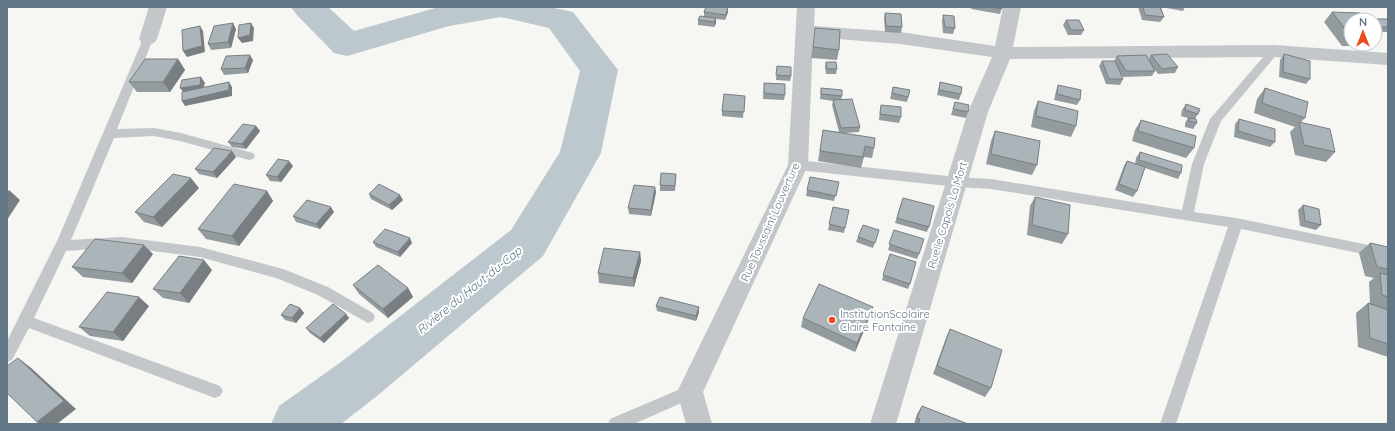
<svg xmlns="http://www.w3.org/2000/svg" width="1395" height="431" viewBox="0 0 1395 431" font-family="Quicksand,sans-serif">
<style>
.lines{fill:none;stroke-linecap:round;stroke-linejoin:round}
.river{fill:#bcc8cd;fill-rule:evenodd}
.lane{fill:#c3c7ca;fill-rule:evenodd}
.street{fill:#c3c7ca;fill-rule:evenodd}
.wall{fill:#939b9f}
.shaded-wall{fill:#787e82}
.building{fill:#abb4b9;stroke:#787e82}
.poi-dot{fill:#eb4b1d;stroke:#fff;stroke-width:1.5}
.labels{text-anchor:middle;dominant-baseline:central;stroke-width:4;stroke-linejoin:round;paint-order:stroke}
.street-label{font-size:11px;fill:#637685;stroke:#fff}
.poi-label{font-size:11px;fill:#637685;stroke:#fff;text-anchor:start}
.water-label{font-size:12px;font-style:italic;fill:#5f7881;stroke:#fff}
</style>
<rect width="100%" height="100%" fill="#f6f6f2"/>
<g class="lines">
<polygon class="river" points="291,7 328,7 354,31 439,7 550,7 573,12 618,70 601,153 543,256 377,396 341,424 271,424 279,406 341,362 511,230 560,152 580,71 549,28 501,17 449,26 347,56 334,53 296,14"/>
<g class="lane">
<polygon points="148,36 153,39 117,129 154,128 181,133 253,153 255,156 253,159 249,160 180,141 154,136 114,138 71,240 122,237 200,247 283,269 328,287 373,313 375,317 373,321 368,323 318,295 276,278 200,257 122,247 66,251 34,318 220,386 223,391 220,396 215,398 29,328 12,360 7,362 7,341 58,239 143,39"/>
<polygon points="1274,48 1279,51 1278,53 1221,121 1204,164 1194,212 1236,218 1388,249 1388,259 1241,229 1176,424 1160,424 1228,227 991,189 957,187 798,170 794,168 792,165 794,162 798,160 957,177 991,179 1182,210 1192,164 1210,119 1270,49"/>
<polygon points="690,385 695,387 698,392 695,397 634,424 608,424 610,419"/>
</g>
<g class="street">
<polygon points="149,7 167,7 157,39 154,43 148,45 142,43 139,39"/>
<polygon points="797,7 815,7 814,26 900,32 995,46 1003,7 1021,7 1013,47 1274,45 1388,53 1388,65 1274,57 1010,59 988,112 896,424 870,424 968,112 992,57 900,44 813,37 808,165 703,392 712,424 686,424 677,392 788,165"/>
</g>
</g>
<g class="wall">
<polygon points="972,7 1002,7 1000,14 971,9"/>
<polygon points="1138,7 1185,7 1183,11 1161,7 1164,17 1160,22 1142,20"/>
<polygon points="704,12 728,12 725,20 716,19 716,23 714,27 698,25 698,20 704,16"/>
<polygon points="1332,12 1351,20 1351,44 1372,44 1370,46 1342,46 1324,22"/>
<polygon points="885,13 902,27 901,33 885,32 884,18"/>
<polygon points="943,15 955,28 953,34 943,33 942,21"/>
<polygon points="1374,19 1388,19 1388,32 1376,32 1375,31 1375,20 1373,20"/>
<polygon points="1066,20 1084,30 1081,35 1068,35 1063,25"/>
<polygon points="815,28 839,50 837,60 811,58"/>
<polygon points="236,29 231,48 211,50 208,44"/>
<polygon points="1375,32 1379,36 1375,40"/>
<polygon points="1284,54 1310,79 1306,84 1279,77 1280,60"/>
<polygon points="1151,55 1178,67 1175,73 1158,74 1153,67 1155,71 1152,76 1123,77 1120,72 1123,79 1120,85 1106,84 1099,66 1102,61 1114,61 1117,56 1148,60"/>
<polygon points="178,59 185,70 170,92 137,92 129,82"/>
<polygon points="253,60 248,73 224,75 221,69"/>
<polygon points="826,62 837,69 836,74 826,74 825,67"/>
<polygon points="777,66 791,76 790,81 776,80"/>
<polygon points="940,82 961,94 959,100 937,95"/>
<polygon points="764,83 785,95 784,100 763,99"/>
<polygon points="1058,85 1080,100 1077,105 1054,100 1056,91"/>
<polygon points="893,87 910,90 907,102 890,99"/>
<polygon points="821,88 842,96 841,100 860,127 859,132 845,133 874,148 872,158 864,157 861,168 818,161 823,130 839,132 832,105 833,101 820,99"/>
<polygon points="1265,88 1305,118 1301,122 1335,152 1326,162 1295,155 1290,132 1295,127 1254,113 1257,99"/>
<polygon points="745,96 743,118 722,116 722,111"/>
<polygon points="1038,101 1076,126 1071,137 1031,127 1034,111"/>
<polygon points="955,102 968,112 966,118 951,115"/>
<polygon points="1186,104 1198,114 1195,119 1197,123 1193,129 1185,127 1185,123 1188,118 1181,116 1182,110"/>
<polygon points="881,105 901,117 899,123 879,120 880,110"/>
<polygon points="1239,119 1275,142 1270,147 1234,137 1235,124"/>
<polygon points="1141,120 1194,148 1186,158 1132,141 1135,130"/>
<polygon points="256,126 260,131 246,149 232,147 228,142"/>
<polygon points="995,131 1037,165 1032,175 986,164 991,141"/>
<polygon points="1140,152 1181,173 1178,179 1145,168 1137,191 1133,197 1115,190 1124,166 1127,161 1135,164 1136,158"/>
<polygon points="236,157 217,178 199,174 195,169"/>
<polygon points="293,166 281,182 270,181 266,175"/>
<polygon points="676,174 675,191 660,191 660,185"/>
<polygon points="839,182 834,201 806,196 807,190"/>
<polygon points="199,188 162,227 144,222 135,212"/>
<polygon points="267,191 273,201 239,246 206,239 198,229"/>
<polygon points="656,192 651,216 629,214 628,208"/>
<polygon points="369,194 403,200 392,210 371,199"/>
<polygon points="1035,197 1068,234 1062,244 1027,235 1030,206"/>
<polygon points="901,203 929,227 927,232 895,223"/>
<polygon points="1303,205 1321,225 1316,230 1300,226 1298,210"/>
<polygon points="833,207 845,228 844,233 828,230"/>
<polygon points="334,212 320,229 296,222 293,216"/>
<polygon points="879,230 873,248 856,242 858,237"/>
<polygon points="894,230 919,254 917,259 888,250"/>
<polygon points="373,242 412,243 400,257 376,247"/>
<polygon points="1370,243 1388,247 1388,357 1358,347 1356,313 1368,303 1370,304 1369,282 1374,278 1365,276 1359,253"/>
<polygon points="640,252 641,261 634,287 599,283 598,273"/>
<polygon points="153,254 132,283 83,277 72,267"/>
<polygon points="890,254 910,284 908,289 882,280"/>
<polygon points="212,270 189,303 163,298 153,289"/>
<polygon points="353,285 408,288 413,297 388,318 359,294"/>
<polygon points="149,306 123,341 90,336 79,327"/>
<polygon points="656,306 699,312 696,321 657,311"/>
<polygon points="873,307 870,316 855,352 801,327 803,318"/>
<polygon points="300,308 304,313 296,323 285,320 281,315"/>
<polygon points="346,314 349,318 324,343 310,333 306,328"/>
<polygon points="950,329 991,388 985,397 933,374 946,338"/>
<polygon points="922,406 968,424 914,424 917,414"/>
</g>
<g class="shaded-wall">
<polygon points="728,7 728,12 725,20 726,15"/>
<polygon points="716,18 716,23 714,27 714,22"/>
<polygon points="233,23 236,29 231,48 228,42"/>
<polygon points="251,23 254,28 253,41 242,43 238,38"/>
<polygon points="200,26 203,31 205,52 187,57 183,51"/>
<polygon points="250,55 253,60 248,73 245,68"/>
<polygon points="178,59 185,70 170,92 163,82"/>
<polygon points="201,77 205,83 203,90 184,93 180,88"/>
<polygon points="229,82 232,87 232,96 185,106 182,101"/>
<polygon points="256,126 260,131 246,149 242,144"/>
<polygon points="232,151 236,157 217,178 213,172"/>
<polygon points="289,161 293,166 281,182 277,177"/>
<polygon points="191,178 199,188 162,227 153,217"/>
<polygon points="655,187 656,192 651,216 651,210"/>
<polygon points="9,190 20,200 7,220 7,193"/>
<polygon points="267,191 273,201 239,246 232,236"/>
<polygon points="400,195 403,200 392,210 389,205"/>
<polygon points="331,207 334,212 320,229 316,224"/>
<polygon points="410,238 412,243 400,257 398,252"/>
<polygon points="144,245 153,254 132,283 122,273"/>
<polygon points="640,252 641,261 634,287 633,278"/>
<polygon points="204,260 212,270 189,303 180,293"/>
<polygon points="408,288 413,297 388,318 383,309"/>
<polygon points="139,297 149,306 123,341 113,332"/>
<polygon points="699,307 699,312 696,321 696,316"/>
<polygon points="873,307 870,316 855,352 857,343"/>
<polygon points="300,308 304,313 296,323 292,318"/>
<polygon points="346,314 349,318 324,343 320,338"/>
<polygon points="18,358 30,367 76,409 57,424 39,424 37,422"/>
</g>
<g class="building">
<polygon points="706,7 728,7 726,15 704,12"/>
<polygon points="992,7 1002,7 1002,9"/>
<polygon points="1143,7 1160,7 1164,17 1145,15"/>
<polygon points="1332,12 1360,13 1365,20 1351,20 1351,35 1350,35"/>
<polygon points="885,13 901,14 902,27 886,26"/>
<polygon points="943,15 954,16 955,28 945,27"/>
<polygon points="700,16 716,18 714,22 698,20"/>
<polygon points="1374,19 1388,19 1388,27 1381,27 1375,21 1375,20"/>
<polygon points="1066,20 1079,20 1084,30 1071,30"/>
<polygon points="233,23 228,42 208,44 214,26"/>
<polygon points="251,23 250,35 238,38 239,25"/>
<polygon points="200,26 202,46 183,51 182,30"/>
<polygon points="815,28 840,30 839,50 813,47"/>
<polygon points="1375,32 1379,36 1375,36"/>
<polygon points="1167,54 1178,67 1162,69 1151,55"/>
<polygon points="1284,54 1310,61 1310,79 1283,72"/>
<polygon points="250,55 245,68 221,69 226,56"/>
<polygon points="1146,55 1155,71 1126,71 1117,56"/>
<polygon points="145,59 178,59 163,82 129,82"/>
<polygon points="1102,61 1115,61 1123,79 1109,79"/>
<polygon points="826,62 836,62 837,69 827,69"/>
<polygon points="777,66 791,67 791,76 776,75"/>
<polygon points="201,77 200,85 180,88 182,80"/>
<polygon points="229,82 229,90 182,101 182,92"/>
<polygon points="940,82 962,87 961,94 939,90"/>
<polygon points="764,83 785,84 785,95 764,93"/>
<polygon points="1058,85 1081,90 1080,100 1057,94"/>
<polygon points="893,87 910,90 908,97 892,93"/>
<polygon points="821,88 842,90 842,96 821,94"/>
<polygon points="1265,88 1308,102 1305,118 1262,103"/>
<polygon points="724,94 745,96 744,112 722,111"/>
<polygon points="852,99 860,127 841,128 833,100"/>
<polygon points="1038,101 1078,111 1076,126 1036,116"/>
<polygon points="955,102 969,105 968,112 953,109"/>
<polygon points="1186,104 1200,109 1198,114 1185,110"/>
<polygon points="881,105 901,107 901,117 880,114"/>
<polygon points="1189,118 1196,119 1197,123 1189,121"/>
<polygon points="1239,119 1275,129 1275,142 1238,131"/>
<polygon points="1141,120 1196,136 1194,148 1138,131"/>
<polygon points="1299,122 1330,129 1335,152 1304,145"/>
<polygon points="243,124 256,126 242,144 228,142"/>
<polygon points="823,130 875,138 874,148 865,146 863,157 820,151"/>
<polygon points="995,131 1040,141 1037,165 991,154"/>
<polygon points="214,148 232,151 213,172 195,169"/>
<polygon points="1140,152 1182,165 1181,173 1139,160"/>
<polygon points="278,159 289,161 277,177 266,175"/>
<polygon points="1127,161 1145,167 1137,191 1119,184"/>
<polygon points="661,173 676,174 675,186 660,185"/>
<polygon points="173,174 191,178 153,217 135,212"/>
<polygon points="810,177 839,182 836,196 807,190"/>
<polygon points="234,184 267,191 232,236 198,229"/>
<polygon points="379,184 400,195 389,205 369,194"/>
<polygon points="634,185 655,187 651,210 628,208"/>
<polygon points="1035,197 1070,205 1068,234 1032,225"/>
<polygon points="903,198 934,206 929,227 897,218"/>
<polygon points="307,200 331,207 316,224 293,216"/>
<polygon points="1303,205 1319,209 1321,225 1305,221"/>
<polygon points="833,207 849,210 845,228 829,224"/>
<polygon points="863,225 879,230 875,243 858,237"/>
<polygon points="385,229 410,238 398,252 373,242"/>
<polygon points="894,230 924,239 919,254 889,244"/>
<polygon points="95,239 144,245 122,273 72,267"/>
<polygon points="1370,243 1388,247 1388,269 1377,267"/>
<polygon points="604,248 640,252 633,278 598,273"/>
<polygon points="890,254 916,262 910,284 883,275"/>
<polygon points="179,256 204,260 180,293 153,289"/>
<polygon points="378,265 408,288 383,309 353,285"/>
<polygon points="1380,273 1388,275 1388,297 1382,295"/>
<polygon points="819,284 873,307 857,343 803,318"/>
<polygon points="107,292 139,297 113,332 79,327"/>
<polygon points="660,297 699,307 696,316 656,306"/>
<polygon points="1368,303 1388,310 1388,344 1370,338"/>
<polygon points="290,304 300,308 292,318 281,315"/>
<polygon points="333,304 346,314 320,338 306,328"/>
<polygon points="950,329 1002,350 991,388 937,366"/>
<polygon points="18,358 64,401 37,422 7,393 7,366"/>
<polygon points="922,406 968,424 918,424 920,419 917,418"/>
</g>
<circle class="poi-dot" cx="832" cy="320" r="4"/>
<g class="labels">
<g class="street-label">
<text transform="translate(947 215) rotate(-73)">Ruelle Capois La Mort</text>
<text transform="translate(770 222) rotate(-66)">Rue Toussaint Louverture</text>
</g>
<g class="poi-label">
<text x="840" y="314">InstitutionScolaire<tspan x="840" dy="13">Claire Fontaine</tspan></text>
</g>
<g class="water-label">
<text transform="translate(469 290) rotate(-39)">Rivière du Haut-du-Cap</text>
</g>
</g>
<rect width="1395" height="431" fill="none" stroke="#637685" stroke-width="16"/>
<g transform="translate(1363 32)"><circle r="19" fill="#ffffff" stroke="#c1c8ce"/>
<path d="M0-3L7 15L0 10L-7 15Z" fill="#eb4b1d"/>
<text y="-6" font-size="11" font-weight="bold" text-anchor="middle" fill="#637685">N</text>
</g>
</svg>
